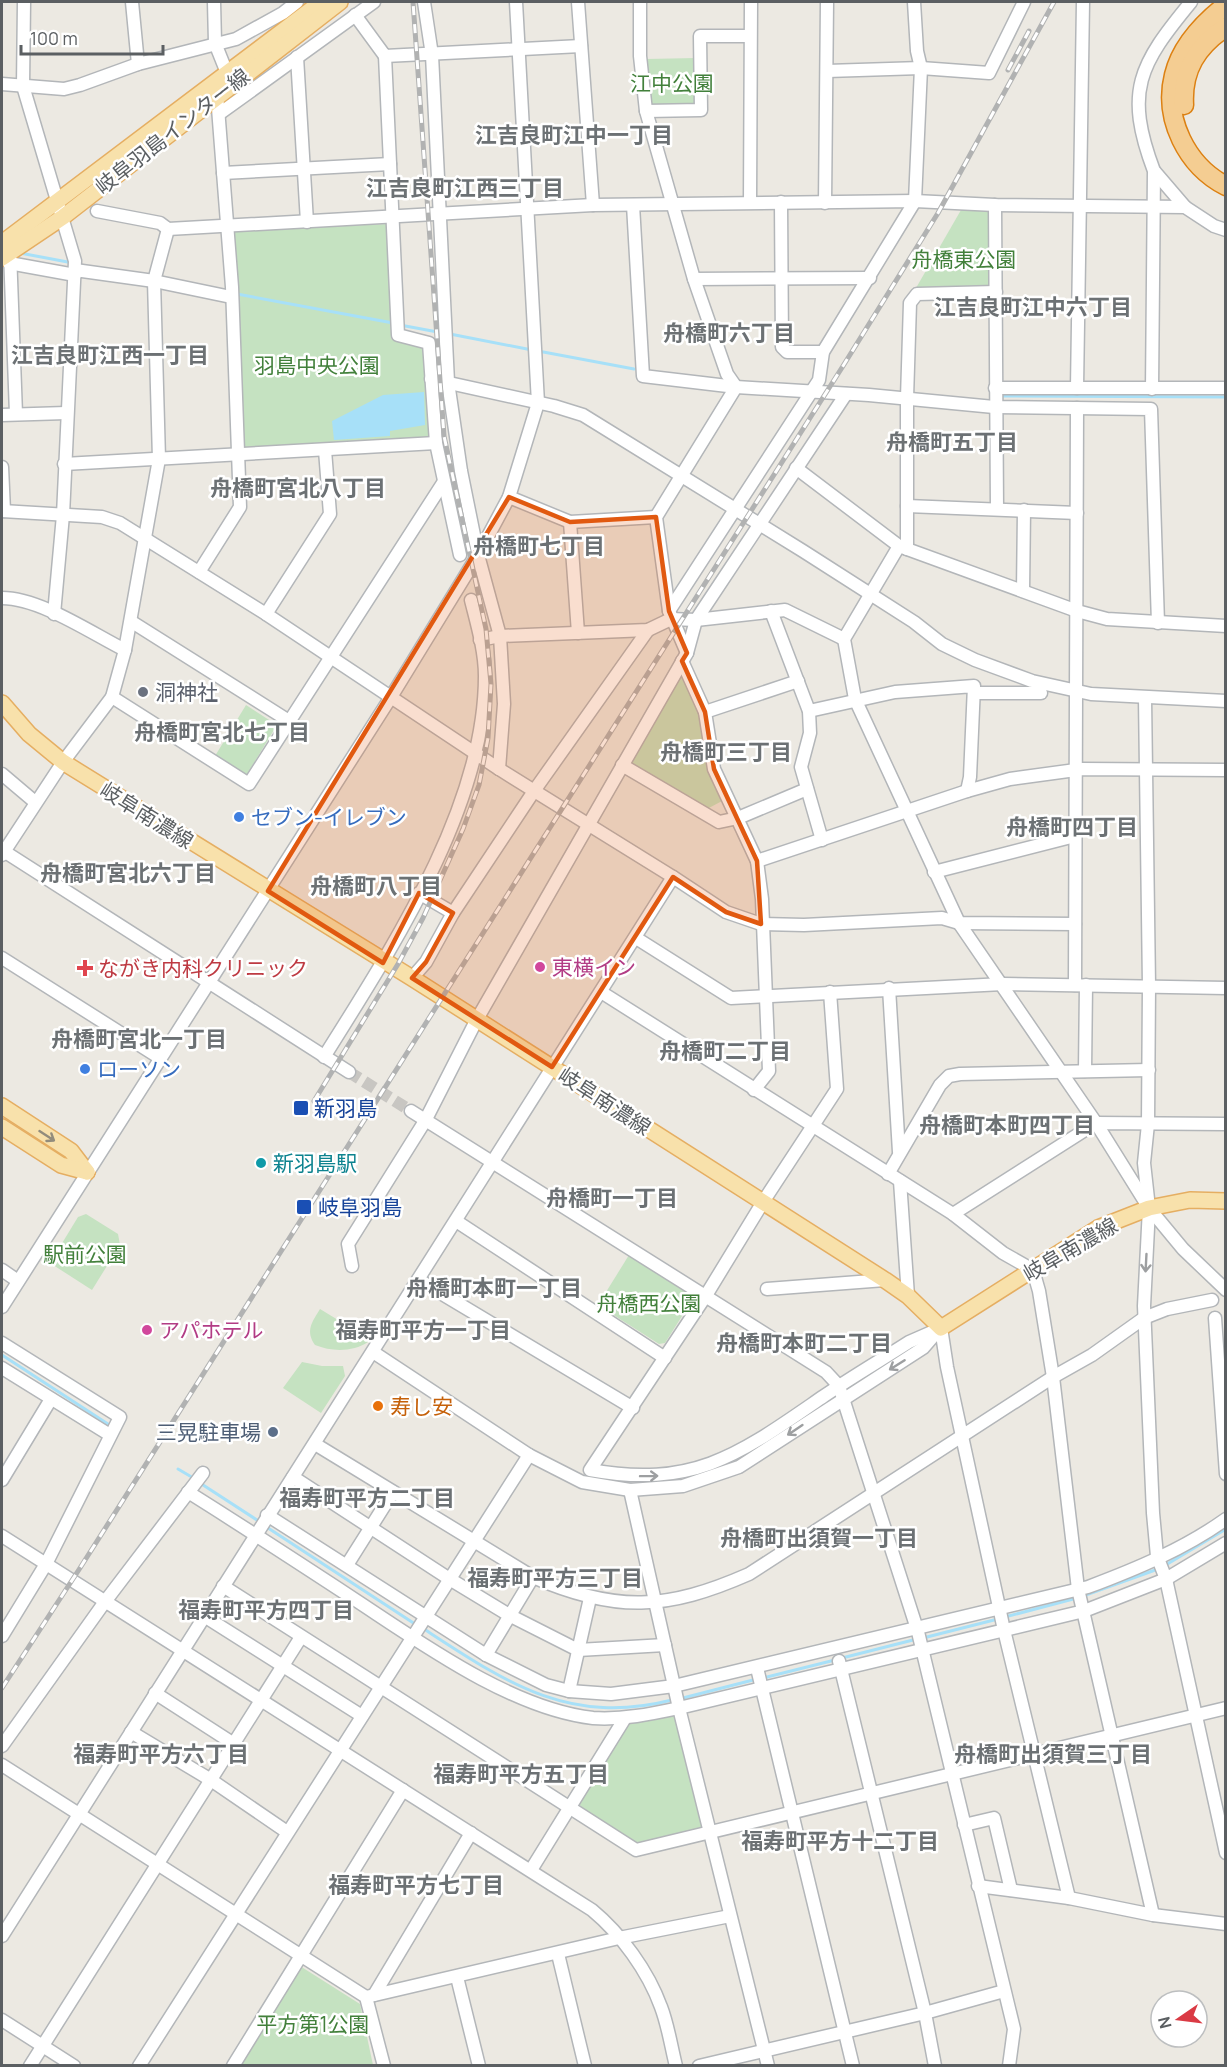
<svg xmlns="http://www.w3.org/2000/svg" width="1227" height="2067" viewBox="0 0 1227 2067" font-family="Manrope,'Noto Sans JP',sans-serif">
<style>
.green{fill:#c5e2c1}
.water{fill:#a7e0f8}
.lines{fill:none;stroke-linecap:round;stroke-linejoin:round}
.stream{stroke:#a7e0f8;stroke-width:3}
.minor-tunnel{stroke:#c8c6c2;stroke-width:12;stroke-dasharray:12 6;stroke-linecap:butt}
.minor-casing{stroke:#b3b6b9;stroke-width:15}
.major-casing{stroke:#e5ae62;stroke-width:18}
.highway-casing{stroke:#dc8012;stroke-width:21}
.minor{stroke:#fff;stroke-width:12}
.major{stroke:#f8e1ab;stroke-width:15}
.highway{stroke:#f4cd92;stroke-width:18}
.rail-casing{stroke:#b1b2b2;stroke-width:5}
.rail{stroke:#fff;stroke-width:3;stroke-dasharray:9;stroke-linecap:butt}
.oneway{stroke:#928c7c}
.oneway2{stroke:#9d9fa1}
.marked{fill:#e15910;fill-opacity:0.2;stroke:#e15910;stroke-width:4.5;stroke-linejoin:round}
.worship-dot{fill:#6b7280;stroke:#fff;stroke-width:2}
.shop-dot{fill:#3f7fe0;stroke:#fff;stroke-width:2}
.hotel-dot{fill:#d1479c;stroke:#fff;stroke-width:2}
.health-dot{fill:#e0444e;stroke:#fff;stroke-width:2}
.transit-dot{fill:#1a4fb4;stroke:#fff;stroke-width:2}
.culture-dot{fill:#0f9aa8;stroke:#fff;stroke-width:2}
.food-dot{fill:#e8710a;stroke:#fff;stroke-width:2}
.service-dot{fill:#5c6f8a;stroke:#fff;stroke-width:2}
.labels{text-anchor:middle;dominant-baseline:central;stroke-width:5;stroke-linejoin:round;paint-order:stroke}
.park-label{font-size:21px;fill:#42803b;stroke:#fff}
.street-label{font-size:21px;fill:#5b5f62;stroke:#fff}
.worship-label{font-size:21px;fill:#5b616d;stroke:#fff;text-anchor:start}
.shop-label{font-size:21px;fill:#366cbe;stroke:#fff;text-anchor:start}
.hotel-label{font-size:21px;fill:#b23c85;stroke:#fff;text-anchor:start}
.health-label{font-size:21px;fill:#be3a42;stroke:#fff;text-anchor:start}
.transit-label{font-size:21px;fill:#164399;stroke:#fff;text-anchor:start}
.culture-label{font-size:21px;fill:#0d838f;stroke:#fff;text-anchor:start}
.food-label{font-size:21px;fill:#c56008;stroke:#fff;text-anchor:start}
.service-label{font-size:21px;fill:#4e5e75;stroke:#fff;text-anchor:end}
.neighbourhood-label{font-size:22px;font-weight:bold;fill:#6c7174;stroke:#fff}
</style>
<rect width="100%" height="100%" fill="#ece9e2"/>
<g class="green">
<polygon points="696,58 697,107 649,108 646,59"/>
<polygon points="990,209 991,287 916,288 961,210"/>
<polygon points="388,224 391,339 425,347 429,439 243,451 232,231"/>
<polygon points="682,673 700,716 724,800 707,809 630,763"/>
<polygon points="246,705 277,725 246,776 215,756"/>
<polygon points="86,1214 118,1234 120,1245 92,1290 50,1263 78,1217"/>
<polygon points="629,1255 694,1297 665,1343 659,1344 598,1305"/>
<path d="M320,1309l46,28 3,-3 -1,8c-15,10 -36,10 -53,3 -10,-14 -3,-23 5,-36z"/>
<polygon points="302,1362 322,1366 343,1366 345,1376 321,1413 283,1388"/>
<polygon points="675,1715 702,1828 636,1843 576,1805 627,1722"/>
<polygon points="300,1966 360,2004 373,2065 237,2066"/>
</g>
<polygon class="water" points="424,392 425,425 390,431 390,436 334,440 332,421 383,395"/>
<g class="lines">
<g class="stream">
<polyline points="20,253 73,263"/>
<polyline points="237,294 393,323"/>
<polyline points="400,325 443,333"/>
<polyline points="450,334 532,350"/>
<polyline points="538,351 634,369"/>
<polyline points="1003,396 1226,397"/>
<polyline points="2,1355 111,1426"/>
<polyline points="178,1469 195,1479"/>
<polyline points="200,1483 260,1522"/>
<polyline points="265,1526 418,1626"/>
<polyline points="1164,1566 1226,1529"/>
<polyline points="1083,1596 1158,1569"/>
<polyline points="1005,1617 1077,1598"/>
<path d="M424,1629c83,54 145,97 248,71"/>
<polyline points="923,1638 998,1619"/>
<polyline points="842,1658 917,1639"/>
<polyline points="763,1678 835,1660"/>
<polyline points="679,1699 757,1679"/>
</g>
<polyline class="minor-tunnel" points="349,1072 411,1111"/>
<g class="minor-casing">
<g id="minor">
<polyline points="24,2 23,86 75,261 63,515 54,614"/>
<polyline points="132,2 138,64"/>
<polyline points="214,2 215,43 227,73"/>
<polyline points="424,2 432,55 448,382 461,471 478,555 500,636 504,704 499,769"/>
<polyline points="578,2 593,205"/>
<polyline points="640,2 640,56 646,111 694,279 727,374 736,387"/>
<polyline points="355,15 385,56 581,46"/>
<polyline points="385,56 398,335 429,343 436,443 460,555"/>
<polyline points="297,57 307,222"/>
<polyline points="827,71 921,68 989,73 1024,2"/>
<polyline points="2,84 64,89 80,85 138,64 236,39 283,13 297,2"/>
<polyline points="646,111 701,110 700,36 750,36"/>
<polyline points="219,114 374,2"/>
<polyline points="1155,172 1185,207"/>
<polyline points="223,173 390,164"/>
<polyline points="750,202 751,2"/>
<polyline points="781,202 782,347 787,352 823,352"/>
<polyline points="825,203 827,2"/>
<polyline points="633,205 643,376 736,387 869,395 994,407 1151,409 1158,623"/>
<polyline points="995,205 997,509"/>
<polyline points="97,211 160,223 168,229 593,205 915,201 995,205 1185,207 1214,226 1226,230"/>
<polyline points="10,252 16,414"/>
<polyline points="9,263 75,275"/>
<polyline points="75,270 154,281 231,297"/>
<polyline points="694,279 870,278"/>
<polyline points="431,379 554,406 583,415 803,551 914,622 942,644 975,660 1032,681 1091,694 1226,701"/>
<polyline points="995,388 1226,388"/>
<polyline points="1077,388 1083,2"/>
<path d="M1152,389l2,-218c-30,-80 -15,-106 37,-169"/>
<polyline points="2,415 66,413"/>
<polyline points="64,464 436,443"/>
<polyline points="2,467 4,511"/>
<polyline points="796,468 899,546 907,549 1077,611 1107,619 1226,626"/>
<polyline points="509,497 570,522 656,517"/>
<polyline points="907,506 1077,513"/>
<polyline points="2,511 102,517 120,523 266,614 499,769 673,877 726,912 761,924 804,925 942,918 959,923 1075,924"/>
<polyline points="570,522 578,633"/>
<polyline points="899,546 844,639 855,699 959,923 1096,1123 1149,1208 1183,1249 1226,1290"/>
<polyline points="907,549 907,398 910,303 917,294 996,292"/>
<polyline points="199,572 240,507 232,287 217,95"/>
<polyline points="1023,591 1024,510"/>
<path d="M2,598c38,0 89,35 123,52"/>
<polyline points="669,611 819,380 823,352 915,201 921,68 917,51 914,2"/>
<polyline points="771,611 809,711 810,733 801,767 822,840"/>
<polyline points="266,614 330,514 325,450"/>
<polyline points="132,622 289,721"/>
<polyline points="480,640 500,636 648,630 671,619 696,620 785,610 844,639"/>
<polyline points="687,653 669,611 656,517 736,387"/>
<polyline points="682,661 705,712 714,769 757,861 762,899 769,1071 754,1090"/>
<polyline points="975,693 1041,693"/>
<polyline points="112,697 249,784 443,483"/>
<polyline points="1145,698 1149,986 1148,1124 1144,1163 1149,1208 1144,1306 1153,1513 1157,1556 1166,1579 1226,1853"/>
<polyline points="809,711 895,692 974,686 970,777 967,791"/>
<polyline points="705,712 798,681"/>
<polyline points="622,765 719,822 738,818 807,789"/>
<polyline points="2,774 35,802"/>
<polyline points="2,850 349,1072"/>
<polyline points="2,855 63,762 112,697 125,650 159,459 154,281 168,229"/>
<polyline points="757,861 967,791 1010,779 1083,769 1226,770"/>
<polyline points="934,872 1075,836"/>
<polyline points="419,893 453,913"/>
<polyline points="636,938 731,998 1003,984 1226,988"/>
<polyline points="2,958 160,1058"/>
<polyline points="412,978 426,962 453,913 534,791 648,630"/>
<polyline points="1075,985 1077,408"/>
<polyline points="889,988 899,1152"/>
<polyline points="601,992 953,1214 1003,1253 1033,1270 1039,1291 1053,1377 1078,1589 1153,1915"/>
<path d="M830,992l7,97 -74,113 -58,95 -115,173c106,19 151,-17 234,-74 28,-19 57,-36 85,-54l32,-14"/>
<path d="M324,1057c68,-109 161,-250 161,-381 0,-25 -8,-52 -14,-76"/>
<polyline points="1085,1071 1086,985"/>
<polyline points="411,1111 826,1372 839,1386 918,1632 1014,2029 1009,2066"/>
<polyline points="888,1174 940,1085 949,1076 960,1074 1149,1070"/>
<polyline points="900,1181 908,1296"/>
<polyline points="953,1214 1096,1123 1226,1124"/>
<polyline points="456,1221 665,1358"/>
<polyline points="352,1266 348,1244 425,1121 476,1021 687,653 696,620 846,394"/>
<polyline points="2,1270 18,1281"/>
<polyline points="419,1280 633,1408"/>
<polyline points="767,1289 885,1280"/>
<polyline points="2,1307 391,697 478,555 509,497 538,403 516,2"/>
<polyline points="1215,1318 1226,1474"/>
<polyline points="941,1328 947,1367 1004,1630 1069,1898"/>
<polyline points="2,1343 120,1417 46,1564 2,1636"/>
<polyline points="373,1352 529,1455 582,1482 630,1490 683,1486 739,1467 923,1348 936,1333"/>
<polyline points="2,1368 110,1435"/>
<path d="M315,1444l218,133c83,36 134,33 216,-3l304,-197 39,-22 52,-37 23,-9 45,-9"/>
<polyline points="293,1477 448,1578 509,1615 578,1650 665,1645"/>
<polyline points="2,1480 51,1399"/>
<polyline points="630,1490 679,1708 768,2066"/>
<path d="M188,1492c56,35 111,71 166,107 67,44 158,110 239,119 29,2 58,-4 86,-10l405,-97 82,-32 60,-36"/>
<path d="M267,1515l219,140 60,30 23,6 42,3 63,-8 414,-99c48,-18 96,-38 138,-68"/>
<path d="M2,1536l590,374c29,24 56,61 69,97 7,18 10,39 15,59"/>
<polyline points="347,1565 393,1492"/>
<polyline points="223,1586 636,1850 1226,1708"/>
<polyline points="204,1616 362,1716"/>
<polyline points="486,1655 533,1577"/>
<polyline points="839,1661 925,2013 935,2066"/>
<polyline points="757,1668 853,2066"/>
<polyline points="569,1691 590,1598"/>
<polyline points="155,1693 234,1744"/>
<polyline points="131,1732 211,1780 287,1832"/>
<polyline points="2,1746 104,1603 203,1473"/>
<polyline points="2,1765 366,1997 384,2066"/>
<polyline points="964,1825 994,1818 1011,1890"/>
<polyline points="531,1870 625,1718"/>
<polyline points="978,1886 1069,1898 1153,1915 1226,1924"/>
<polyline points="2,1936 673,877"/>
<polyline points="558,1954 585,2066"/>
<polyline points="457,1977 479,2066"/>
<polyline points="374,1995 471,1833"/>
<polyline points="366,1997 619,1938 730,1916"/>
<polyline points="2,2020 74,2066"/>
<polyline points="30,2066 301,1637"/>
<polyline points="139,2066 529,1455"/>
<polyline points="233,2066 403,1790"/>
<polyline points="699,2066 925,2013 1004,1991"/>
</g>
</g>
<g class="major-casing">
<g id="major">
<polyline points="2,243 321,2"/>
<polyline points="2,258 63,217 340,2"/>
<polyline points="2,703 29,734 63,762 412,978 885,1280 908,1296 941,1328 1098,1228 1149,1208 1190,1200 1226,1201"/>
<polyline points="2,1106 71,1151 87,1172"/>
<polyline points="2,1127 61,1165 87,1172"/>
</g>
</g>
<g class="highway-casing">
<g id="highway">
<path d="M1226,5c-23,18 -45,41 -52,70 -11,44 13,91 52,111"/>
<path d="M1184,105c-2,-35 13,-59 42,-78"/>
</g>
</g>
<use href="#minor" class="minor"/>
<use href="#major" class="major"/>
<use href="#highway" class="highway"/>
<g class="rail-casing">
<g id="rail">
<polyline points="1008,70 1029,31"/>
<polyline points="314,1101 398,964 423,918 463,829 479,785 488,738 491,684 486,629 444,436 413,2"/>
<polyline points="2,1688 80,1568 843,366 938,213 1054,2"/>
</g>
</g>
<use href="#rail" class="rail"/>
</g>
<defs><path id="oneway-shaft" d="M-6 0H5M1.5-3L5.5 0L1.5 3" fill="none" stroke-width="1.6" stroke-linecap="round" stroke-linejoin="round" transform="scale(1.5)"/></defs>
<use class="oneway" href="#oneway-shaft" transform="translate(47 1136) rotate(33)"/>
<g class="oneway2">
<use href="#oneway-shaft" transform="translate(1146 1263) rotate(93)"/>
<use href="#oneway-shaft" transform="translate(897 1365) rotate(148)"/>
<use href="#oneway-shaft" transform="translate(795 1430) rotate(146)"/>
<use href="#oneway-shaft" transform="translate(649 1476) rotate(-1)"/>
</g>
<path class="marked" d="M509,497l61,25 86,-5 13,94 18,42 -5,8 23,51 9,57 43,92 4,63 -35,-12 -53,-35 -121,190 -140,-89 14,-16 27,-49 -34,-20 -36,70 -115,-72z"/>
<circle class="worship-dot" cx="143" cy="692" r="6"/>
<g class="shop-dot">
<circle cx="239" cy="817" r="6"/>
<circle cx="85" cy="1069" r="6"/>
</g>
<g class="hotel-dot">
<circle cx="540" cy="967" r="6"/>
<circle cx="147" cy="1330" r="6"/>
</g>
<path class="health-dot" d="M82 959h6v6h6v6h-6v6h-6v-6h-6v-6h6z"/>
<g class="transit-dot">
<rect x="293" y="1100" width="16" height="16" rx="3"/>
<rect x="296" y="1199" width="16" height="16" rx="3"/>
</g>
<circle class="culture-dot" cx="261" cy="1163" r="6"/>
<circle class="food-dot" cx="378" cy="1406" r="6"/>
<circle class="service-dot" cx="273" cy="1432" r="6"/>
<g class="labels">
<g class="park-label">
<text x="672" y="83">江中公園</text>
<text x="964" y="259">舟橋東公園</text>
<text x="317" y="365">羽島中央公園</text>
<text x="85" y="1254">駅前公園</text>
<text x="649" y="1303">舟橋西公園</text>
<text x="313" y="2024">平方第1公園</text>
</g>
<g class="street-label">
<text transform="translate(172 131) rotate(-38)">岐阜羽島インター線</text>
<text transform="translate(147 815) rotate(32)">岐阜南濃線</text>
<text transform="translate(605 1101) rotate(33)">岐阜南濃線</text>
<text transform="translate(1070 1249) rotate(-30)">岐阜南濃線</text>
</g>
<g class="worship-label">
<text x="155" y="692">洞神社</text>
</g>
<g class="shop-label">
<text x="251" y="817">セブン-イレブン</text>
<text x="97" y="1069">ローソン</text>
</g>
<g class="hotel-label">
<text x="552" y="967">東横イン</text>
<text x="159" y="1330">アパホテル</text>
</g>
<g class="health-label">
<text x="98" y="968">ながき内科クリニック</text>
</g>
<g class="transit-label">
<text x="314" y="1108">新羽島</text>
<text x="318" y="1207">岐阜羽島</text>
</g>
<g class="culture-label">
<text x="273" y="1163">新羽島駅</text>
</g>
<g class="food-label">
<text x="390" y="1406">寿し安</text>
</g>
<g class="service-label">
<text x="261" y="1432">三晃駐車場</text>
</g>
<g class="neighbourhood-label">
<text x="574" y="135">江吉良町江中一丁目</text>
<text x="465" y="188">江吉良町江西三丁目</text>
<text x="1033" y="307">江吉良町江中六丁目</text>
<text x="729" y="333">舟橋町六丁目</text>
<text x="110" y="355">江吉良町江西一丁目</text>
<text x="952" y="442">舟橋町五丁目</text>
<text x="298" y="488">舟橋町宮北八丁目</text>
<text x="539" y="546">舟橋町七丁目</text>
<text x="222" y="732">舟橋町宮北七丁目</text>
<text x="726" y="752">舟橋町三丁目</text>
<text x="1072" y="827">舟橋町四丁目</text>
<text x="128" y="873">舟橋町宮北六丁目</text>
<text x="376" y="886">舟橋町八丁目</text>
<text x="139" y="1039">舟橋町宮北一丁目</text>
<text x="725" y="1051">舟橋町二丁目</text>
<text x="1007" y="1125">舟橋町本町四丁目</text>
<text x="612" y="1198">舟橋町一丁目</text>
<text x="494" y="1288">舟橋町本町一丁目</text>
<text x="423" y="1330">福寿町平方一丁目</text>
<text x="804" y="1343">舟橋町本町二丁目</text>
<text x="367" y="1498">福寿町平方二丁目</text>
<text x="819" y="1538">舟橋町出須賀一丁目</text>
<text x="555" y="1578">福寿町平方三丁目</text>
<text x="266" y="1610">福寿町平方四丁目</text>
<text x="161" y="1754">福寿町平方六丁目</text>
<text x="1053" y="1754">舟橋町出須賀三丁目</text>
<text x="521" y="1774">福寿町平方五丁目</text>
<text x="840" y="1841">福寿町平方十二丁目</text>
<text x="416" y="1885">福寿町平方七丁目</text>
</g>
</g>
<rect width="1227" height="2067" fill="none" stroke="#5b5f62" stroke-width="6"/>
<g transform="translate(1179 2019) rotate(256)"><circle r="28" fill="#ffffff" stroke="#bdbfc0" stroke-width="1.5"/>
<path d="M0-4.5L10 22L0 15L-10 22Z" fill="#da3a44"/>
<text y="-9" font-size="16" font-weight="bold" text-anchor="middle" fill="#5b5f62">N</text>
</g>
<path d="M21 45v9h142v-9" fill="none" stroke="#5b5f62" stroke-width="3"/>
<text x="30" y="45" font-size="18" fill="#5b5f62" stroke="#ffffff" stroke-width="4.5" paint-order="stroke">100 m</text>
</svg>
